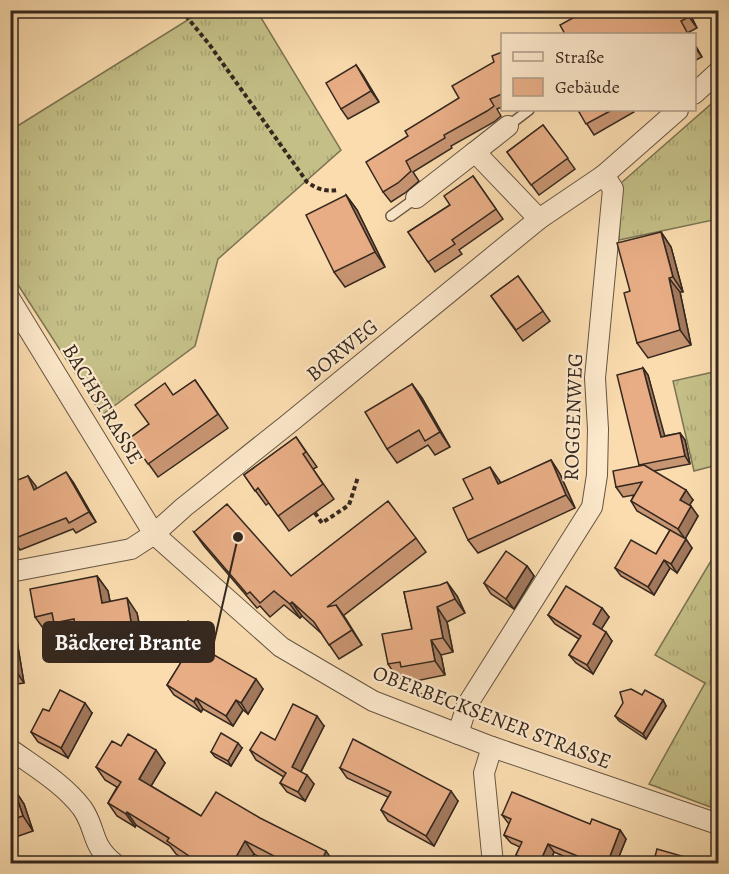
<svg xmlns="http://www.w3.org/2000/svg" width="729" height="874" viewBox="0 0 729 874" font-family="Alegreya,serif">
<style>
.grass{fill:url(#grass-tufts);stroke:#7c7453;stroke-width:1.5}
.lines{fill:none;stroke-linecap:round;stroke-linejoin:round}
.service-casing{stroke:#665543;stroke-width:12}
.minor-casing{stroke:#665543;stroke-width:22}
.path{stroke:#35281f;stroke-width:4;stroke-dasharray:4.5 3;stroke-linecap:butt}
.service{stroke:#fce8cb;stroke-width:9}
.minor{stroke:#fce8cb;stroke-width:20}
.wall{fill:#c89572;stroke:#35281f;stroke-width:1.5}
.shaded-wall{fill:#a2795d;stroke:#35281f;stroke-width:1.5}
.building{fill:#e8ad85;stroke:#35281f;stroke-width:1.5}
.labels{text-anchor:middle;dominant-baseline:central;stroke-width:4.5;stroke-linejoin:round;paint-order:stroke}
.street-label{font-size:21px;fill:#35281f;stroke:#fce8cb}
.leader{fill:none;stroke:#35281f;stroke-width:2}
.callout-dot{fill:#35281f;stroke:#fce8cb;stroke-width:2}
.callout{fill:#35281f;stroke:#35281f;stroke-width:2}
.callout-label{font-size:22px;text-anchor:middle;font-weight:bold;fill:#fff}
</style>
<defs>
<pattern id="grass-tufts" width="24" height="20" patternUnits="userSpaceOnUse" patternTransform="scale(1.5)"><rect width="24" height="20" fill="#c4bf87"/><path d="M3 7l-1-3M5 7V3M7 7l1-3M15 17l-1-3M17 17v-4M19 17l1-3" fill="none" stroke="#a9a474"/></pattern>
</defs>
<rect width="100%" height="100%" fill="#fadcaf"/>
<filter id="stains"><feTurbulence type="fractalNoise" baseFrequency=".00333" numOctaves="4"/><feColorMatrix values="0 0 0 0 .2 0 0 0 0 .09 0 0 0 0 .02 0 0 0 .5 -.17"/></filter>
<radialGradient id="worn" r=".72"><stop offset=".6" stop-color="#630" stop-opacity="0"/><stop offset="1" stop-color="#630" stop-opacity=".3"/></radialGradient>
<g class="grass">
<polygon points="202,11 257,11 341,150 218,259 195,346 102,415 11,274 11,130"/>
<polygon points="718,98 718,219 619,240 621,183"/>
<polygon points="718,371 718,470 717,465 694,471 673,381"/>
<polygon points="718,549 718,810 649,784 705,683 655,655"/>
</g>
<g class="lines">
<g class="service-casing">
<g id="service">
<polyline points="508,126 529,110"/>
<polyline points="391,216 416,198"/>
</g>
</g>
<g class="minor-casing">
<g id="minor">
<polyline points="694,94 718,72"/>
<polyline points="508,126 475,152 539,219"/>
<polyline points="416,198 475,152"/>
<polyline points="10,299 154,534 281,647 373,701 492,747 718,824"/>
<polyline points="10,572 131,549 154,534 184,507 287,425 539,219 604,175 678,110"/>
<polyline points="458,734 467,705 592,507 597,475 598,429 595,378 613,189 604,175"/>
<polyline points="492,747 484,773 493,864"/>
<path d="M10,749c25,18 54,35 72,59 15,21 8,37 33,56"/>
</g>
</g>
<g class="path">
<path d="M181,10l28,34 98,138c10,7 18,10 31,8"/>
<polyline points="315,513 322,523 349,505 358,477"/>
<polyline points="412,693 449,701"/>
</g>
<use href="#service" class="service"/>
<use href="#minor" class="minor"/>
</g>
<g class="wall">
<polygon points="587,10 688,10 697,28 689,32 690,34 565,34"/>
<polygon points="694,43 702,57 694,61"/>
<polygon points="502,52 502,107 497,109 501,116 494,122 451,146 452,148 413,172 419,181 405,193 391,202 383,192 408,136 459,98 494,62"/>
<polygon points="356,65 379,102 348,119 341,109"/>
<polygon points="578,110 633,110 634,112 594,135"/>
<polygon points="543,125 575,169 539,195 507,152"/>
<polygon points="473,176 503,219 459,250 462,254 435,272 408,232 450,205"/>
<polygon points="346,195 357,210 385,267 345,287 334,272"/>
<polygon points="661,232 671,247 683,292 680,292 691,345 648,358 637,343 630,291"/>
<polygon points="518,276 550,321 523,341 491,296"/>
<polygon points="643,368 648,375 664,436 680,433 685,440 690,464 654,471 693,500 689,505 698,516 685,539 692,548 677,573 670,568 654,595 621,576 615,568 656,554 670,530 637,511 631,501 634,495 623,497 616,487 639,466"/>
<polygon points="195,380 228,428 158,477 130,438 149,424 173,395"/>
<polygon points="412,384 422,398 450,447 435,455 428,445 397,463 387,449"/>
<polygon points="296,437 317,467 313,469 334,499 289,531 269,503 266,505 244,475"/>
<polygon points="551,460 560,474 575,508 478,553 468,540 473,499 499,480 501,483"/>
<polygon points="28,476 37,489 73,482 96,522 76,533 73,529 20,550 13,539"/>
<polygon points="194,532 291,576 416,538 426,552 343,616 362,645 339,659 322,634 302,616 300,618 284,605 270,617 260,606 257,608 204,546"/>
<polygon points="527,566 534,576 514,609 491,594 484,583"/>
<polygon points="97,576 108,591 110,601 137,613 143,643 130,645 132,654 115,657 110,651 88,655 78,640 77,635 64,638 58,629 45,631 35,617"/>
<polygon points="404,592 457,596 465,613 447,622 453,652 441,655 445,675 411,682 407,677 398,679 388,664 412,629"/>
<polygon points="602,608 609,617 601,629 612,641 593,674 576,663 569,655 579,639 555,624 548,615"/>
<polygon points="10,619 14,623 24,683 10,685"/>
<polygon points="204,630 211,641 205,649 263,689 248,714 243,710 233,726 203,709 201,712 174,695 167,685 189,650 184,648 177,638"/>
<polygon points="642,695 663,700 666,706 646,739 619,721 615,716"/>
<polygon points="49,711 92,713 68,758 38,742 31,732"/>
<polygon points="324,726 301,772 314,784 305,801 287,792 280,783 284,777 256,760 250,750 275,740"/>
<polygon points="121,746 165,763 151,786 201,816 335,864 272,864 254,854 248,864 191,864 176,854 170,846 136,825 135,827 117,816 108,803 117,787 105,780 96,767"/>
<polygon points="242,748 231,766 215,757 211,752"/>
<polygon points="340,768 458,801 434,846 388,821 381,810 388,797 347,778"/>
<polygon points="10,787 14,789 24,804 33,831 10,839"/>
<polygon points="502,815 590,824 620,830 626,839 616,864 582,864 554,852 549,864 522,864 516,855 520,847 511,843 504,835 509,824"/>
</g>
<g class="shaded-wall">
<polygon points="686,10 688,10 697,28 689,17"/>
<polygon points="694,43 702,57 694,46"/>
<polygon points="356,65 363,75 379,102 371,91"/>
<polygon points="346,195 357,210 385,267 375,252"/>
<polygon points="661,232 671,247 683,292 673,277"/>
<polygon points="669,278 680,292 691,345 680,330"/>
<polygon points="643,368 648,375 667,444 661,437"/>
<polygon points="412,384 422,398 450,447 440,432"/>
<polygon points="680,433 685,440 690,464 685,456"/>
<polygon points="551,460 560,474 575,508 566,495"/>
<polygon points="490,467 499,480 507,497 498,484"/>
<polygon points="66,472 73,482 96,522 89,512"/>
<polygon points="28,476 36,486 41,500 34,490"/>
<polygon points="686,490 693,500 687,509 680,500"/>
<polygon points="691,506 698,516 685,539 678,529"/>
<polygon points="686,539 692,548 677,573 671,564"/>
<polygon points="664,560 670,568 654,595 648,587"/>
<polygon points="527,566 534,576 514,609 506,599"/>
<polygon points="97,576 108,591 113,618 102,603"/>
<polygon points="447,582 457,596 465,613 455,599"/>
<polygon points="127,598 137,613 143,643 132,628"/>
<polygon points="292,602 302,616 300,618 290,604"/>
<polygon points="336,605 346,619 362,645 352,630"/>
<polygon points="437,607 447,622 453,652 443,638"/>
<polygon points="602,608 609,617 599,633 593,624"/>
<polygon points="10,619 14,623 24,683 14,668 10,650"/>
<polygon points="204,630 211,641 203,654 195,644"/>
<polygon points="120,631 130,645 132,654 121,639"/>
<polygon points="606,632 612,641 593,674 587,665"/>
<polygon points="431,640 441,655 445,675 435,661"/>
<polygon points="256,679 263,689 248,714 241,703"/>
<polygon points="196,698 203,709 201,712 194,702"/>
<polygon points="236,700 243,710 233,726 226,716"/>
<polygon points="663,700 666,706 646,739 643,734"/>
<polygon points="85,703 92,713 68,758 61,748"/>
<polygon points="317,716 324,726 298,777 292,767"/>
<polygon points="238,743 242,748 231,766 228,761"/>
<polygon points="156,750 165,763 148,791 139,779"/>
<polygon points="307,775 314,784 305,801 298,792"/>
<polygon points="14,789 24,804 33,831 23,816"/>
<polygon points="451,791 458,801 434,846 426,836"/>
<polygon points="127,812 136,825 135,827 126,814"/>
<polygon points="620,830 626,839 616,864 607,864"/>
<polygon points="245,841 254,854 248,864 232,864"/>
<polygon points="548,844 554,852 549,864 539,864"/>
<polygon points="326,851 335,864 320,864"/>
</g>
<g class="building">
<polygon points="587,10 686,10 689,17 681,21 688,34 565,34 560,25"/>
<polygon points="502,52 502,94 490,99 494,106 487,111 444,135 445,138 406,161 411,171 398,183 383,192 366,162 408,136 405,131 459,98 452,86 494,62 492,56"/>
<polygon points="356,65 371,91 341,109 326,83"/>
<polygon points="578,110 612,110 586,124"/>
<polygon points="543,125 568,158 531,185 507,152"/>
<polygon points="473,176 496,209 452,240 455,244 428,262 408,232 450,205 444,196"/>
<polygon points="346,195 375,252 334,272 306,215"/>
<polygon points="661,232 673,277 669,278 680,330 637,343 624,293 630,291 617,243"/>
<polygon points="518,276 543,311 516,330 491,296"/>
<polygon points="643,368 661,437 680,433 685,456 639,465 617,375"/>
<polygon points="195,380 218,414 148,464 130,438 149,424 135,405 165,383 173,395"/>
<polygon points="412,384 440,432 425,441 419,430 387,449 365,412"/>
<polygon points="296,437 306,452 303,454 323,484 278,516 258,488 255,491 244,475"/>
<polygon points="551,460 566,495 468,540 453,508 473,499 463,479 490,467 498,484"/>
<polygon points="644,465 686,490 680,500 691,506 678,529 631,501 642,482 616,487 613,471"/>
<polygon points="66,472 89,512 69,523 66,518 13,539 10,533 10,483 28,476 34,490"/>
<polygon points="388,501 416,538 327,607 336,605 352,630 329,645 314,622 292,602 290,604 274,591 260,603 250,592 247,594 194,532 227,504 291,576"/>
<polygon points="670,530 686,539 671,564 664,560 648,587 615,568 631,540 656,554"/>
<polygon points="506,551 527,566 506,599 484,583"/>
<polygon points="97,576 102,603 127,598 132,628 120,631 121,639 104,642 103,635 78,640 74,619 54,623 52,613 35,617 30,589"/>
<polygon points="447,582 455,599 437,607 443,638 431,640 435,661 401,667 400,662 388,664 382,634 412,629 404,592 440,585"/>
<polygon points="566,586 602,608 593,624 606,632 587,665 569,655 581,636 548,615"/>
<polygon points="188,621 204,630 195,644 256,679 241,703 236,700 226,716 196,698 194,702 167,685 191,646 177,638"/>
<polygon points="10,650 14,668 10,668"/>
<polygon points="631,689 642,695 645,690 663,700 643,734 615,716 623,703 620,692"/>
<polygon points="60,690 85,703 61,748 31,732 43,709 49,711"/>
<polygon points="293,704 317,716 292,767 307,775 298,792 280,783 286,773 250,750 261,732 275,740"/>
<polygon points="221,733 238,743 228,761 211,752"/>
<polygon points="128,734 156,750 139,779 201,816 216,792 260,818 326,851 320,864 275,864 278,858 245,841 232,864 201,864 167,841 169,838 127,812 126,814 108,803 121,782 96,767 112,741 121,746"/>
<polygon points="353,739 451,791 426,836 381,810 391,792 340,768"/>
<polygon points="10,787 14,789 23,816 10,820"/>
<polygon points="512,792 590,824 592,819 620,830 607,864 597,864 548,844 539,864 535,864 516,855 522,842 504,835 511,819 502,815"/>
<polygon points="657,849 692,859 691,864 653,864"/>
</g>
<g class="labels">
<g class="street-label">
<text transform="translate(342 350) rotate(-39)">BORWEG</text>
<text transform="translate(103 404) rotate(59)">BACHSTRASSE</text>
<text transform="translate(573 417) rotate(-88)">ROGGENWEG</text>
<text transform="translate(492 717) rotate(21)">OBERBECKSENER STRASSE</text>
</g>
</g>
<path class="leader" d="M238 537L214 642"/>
<circle class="callout-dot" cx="238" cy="537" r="6"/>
<rect class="callout" x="43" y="622" width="171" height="40" rx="6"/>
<g class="callout-label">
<text x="128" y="650">Bäckerei Brante</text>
</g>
<rect width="729" height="874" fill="none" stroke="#fadcaf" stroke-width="36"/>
<rect x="12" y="12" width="705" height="850" fill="none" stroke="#35281f" stroke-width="3"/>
<rect x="18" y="18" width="693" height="838" fill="none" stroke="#35281f" stroke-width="1.5"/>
<rect x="501" y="33" width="195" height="78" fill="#fce8cb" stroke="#ac9b86" stroke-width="1.5"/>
<rect x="513" y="52" width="30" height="9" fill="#fce8cb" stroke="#ac9b86" stroke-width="1.5"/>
<text x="555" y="63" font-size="18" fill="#35281f">Straße</text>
<rect x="513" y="78" width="30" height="18" fill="#e8ad85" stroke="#ac9b86" stroke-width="1.5"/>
<text x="555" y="93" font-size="18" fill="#35281f">Gebäude</text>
<rect width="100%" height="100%" filter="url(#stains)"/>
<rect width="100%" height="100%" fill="url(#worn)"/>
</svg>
